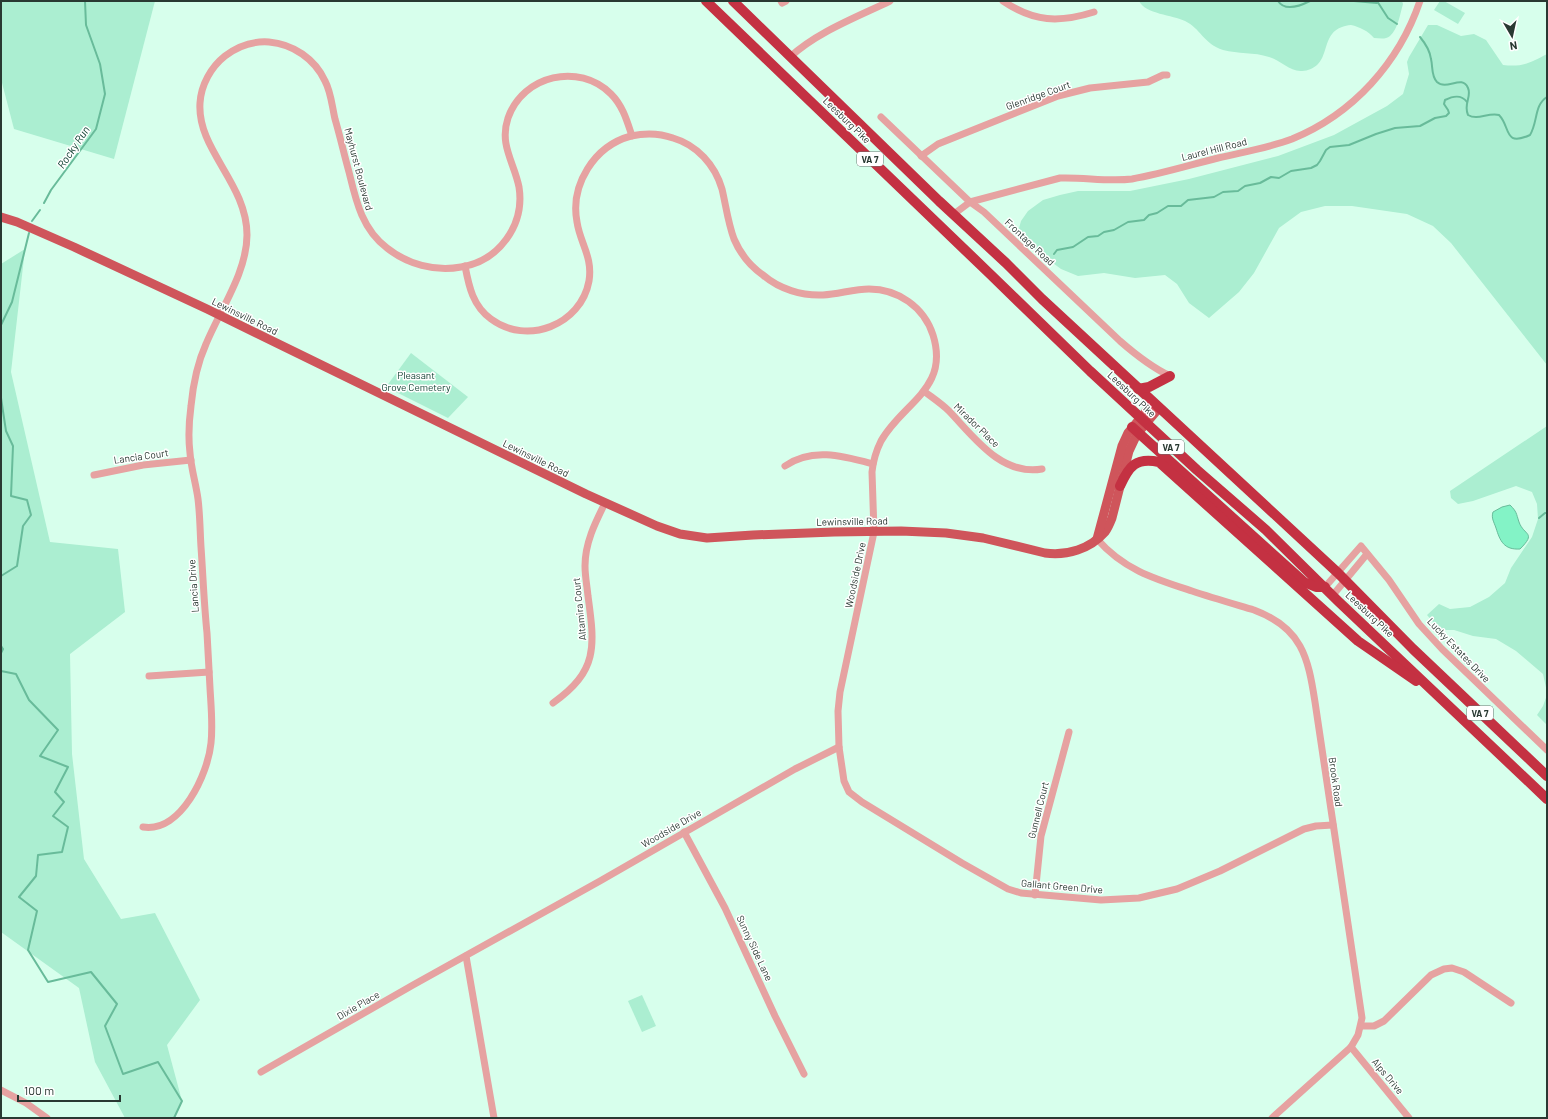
<svg xmlns="http://www.w3.org/2000/svg" width="1548" height="1119" viewBox="0 0 1548 1119" font-family="Barlow,sans-serif">
<style>
.green{fill:#abeed1}
.water{fill:#83f3c6;stroke:#68bb9a}
.lines{fill:none;stroke-linecap:round;stroke-linejoin:round}
.stream{stroke:#68bb9a;stroke-width:2}
.minor{stroke:#e6a2a1;stroke-width:7}
.major{stroke:#cf555b;stroke-width:9}
.highway{stroke:#c43142;stroke-width:10}
.labels{text-anchor:middle;dominant-baseline:central;stroke-width:3;stroke-linejoin:round;paint-order:stroke}
.shield{fill:#fff;stroke:#697470;stroke-width:1}
.shield-label{font-size:9px;font-weight:bold;fill:#293932}
.street-label{font-size:10px;fill:#293932;stroke:#fff}
.park-label{font-size:10px;fill:#093c2b;stroke:#fff}
.water-label{font-size:11px;font-style:italic;fill:#023626;stroke:#fff}
</style>
<rect width="100%" height="100%" fill="#d7ffec"/>
<g class="green">
<polygon points="1,1 155,1 114,159 14,129 1,79"/>
<path d="M1139,1h263l1,3c-3,10 -5,25 -13,32 -5,4 -11,2 -16,2 -6,-7 -14,-11 -23,-13 -4,0 -6,1 -9,2 -18,6 -14,27 -24,37 -4,4 -10,7 -16,7 -12,1 -22,-11 -33,-14 -15,-5 -31,-3 -46,-7 -19,-6 -23,-22 -38,-29 -12,-6 -40,-7 -46,-20z"/>
<polygon points="1440,1 1444,1 1465,13 1458,24 1434,10"/>
<path d="M1428,25h9l24,11 13,-2 12,6 17,25c20,2 27,-2 44,-11v311l-96,-122 -18,-17 -26,-12 -55,-8h-27l-24,6 -22,16 -25,45 -15,19 -30,26 -20,-15 -12,-19 -12,-9 -30,3 -31,-5 -26,3 -17,-7 -39,-29 -4,-8 3,-11 7,-10 15,-11 17,-5 18,-4h52l59,-12 89,-23 56,-21 53,-29 16,-12 6,-20 -2,-12 2,-5z"/>
<polygon points="25,249 11,372 50,542 118,549 125,612 70,654 72,754 84,859 121,919 155,913 200,1000 167,1045 182,1101 174,1118 125,1118 95,1062 79,988 1,932 1,264"/>
<polygon points="411,353 468,397 448,418 386,387"/>
<polygon points="1547,426 1547,692 1543,674 1516,651 1496,639 1473,636 1454,630 1440,630 1427,615 1439,604 1450,609 1470,607 1489,597 1505,583 1511,568 1532,537 1538,519 1537,504 1532,492 1516,486 1473,501 1458,504 1451,498 1450,491"/>
<polygon points="1547,695 1547,725 1537,715 1543,706"/>
<polygon points="642,995 656,1026 642,1032 628,1001"/>
</g>
<path class="water" d="M1510,505c7,7 6,8 9,17 5,14 18,10 1,27 -16,1 -20,-8 -24,-21 -2,-6 -5,-10 -3,-16l9,-5z"/>
<g class="lines">
<g class="stream">
<path d="M1278,1c7,11 22,5 32,0"/>
<polyline points="1354,1 1377,3"/>
<polyline points="1377,1 1388,18 1397,24"/>
<path d="M1420,37c5,6 10,14 11,22 2,8 0,17 6,23 10,9 25,-8 31,6 4,9 -5,16 0,27 10,6 20,-3 31,0 12,12 4,32 31,20 8,-13 4,-30 17,-38"/>
<polyline points="44,203 51,190 96,129 105,94 100,64 86,25 85,1"/>
<polyline points="32,221 40,210"/>
<path d="M1054,254l3,-4 16,-3 15,-10 10,-1 6,-4 10,-2 14,-8 16,-2 5,-5 8,-2 11,-7h13l7,-6 26,-3 9,-5 15,-1 7,-5 15,-3 11,-6 8,1 12,-7 20,-3 6,-3 3,-4 6,-11 4,-3 19,-2 27,-11 19,-6 25,-2 15,-8 11,-2 3,-3 -1,-3 -4,-6 1,-4c8,-4 16,-6 22,2"/>
<polyline points="1,325 12,302 29,233"/>
<polyline points="1,398 6,431 13,446 11,496 27,500 31,515 23,526 17,566 1,576"/>
<polyline points="1539,518 1545,513 1547,513"/>
<polyline points="1,646 3,649 1,653"/>
<polyline points="1,669 1,671 16,674 29,700 58,730 40,756 68,767 55,792 64,802 53,816 68,827 62,852 38,855 36,876 19,897 37,911 28,950 48,982 91,972 117,1004 105,1026 123,1074 158,1062 182,1101 174,1118"/>
</g>
<g class="minor">
<polyline points="781,1 782,3 786,1"/>
<path d="M1003,1c31,21 56,22 91,11"/>
<path d="M790,57c27,-25 67,-40 100,-56"/>
<path d="M881,117l89,85 14,10 136,129c16,14 31,26 50,35"/>
<polyline points="921,156 938,144 1058,96 1090,88 1148,82 1163,75 1167,75"/>
<path d="M954,214l16,-12 90,-24c24,-1 48,4 72,1 29,-5 58,-14 86,-21 25,-6 50,-10 74,-19 61,-25 107,-76 128,-138"/>
<path d="M465,266c4,21 8,40 26,53 36,27 90,6 98,-38 4,-24 -9,-38 -12,-59 -7,-37 17,-76 54,-86 14,-3 28,-3 42,2 24,7 42,27 49,51 4,17 6,34 12,50 6,14 16,27 29,36 16,14 39,21 60,20 16,-1 31,-6 46,-6 29,0 55,18 64,46 17,54 -31,68 -52,106 -5,10 -8,21 -9,31l2,60 -34,160 -2,19 1,36 5,34 5,11 13,10 100,61 46,26 13,4 80,7 38,-2 38,-9 43,-18 84,-42 12,-3 17,-1"/>
<path d="M925,392c8,6 17,12 24,19 25,26 52,65 93,58"/>
<path d="M785,466c27,-19 58,-10 88,-2"/>
<polyline points="94,475 143,465 191,460"/>
<path d="M1097,539c27,31 58,40 95,52 21,7 42,13 62,19 48,18 54,47 61,92l47,316 -4,17 -7,12 -79,71"/>
<polyline points="1325,587 1361,546 1389,580 1419,624 1442,649 1547,750"/>
<polyline points="1333,595 1367,554"/>
<polyline points="149,676 209,672"/>
<path d="M553,703c45,-32 42,-56 35,-107 -1,-10 -3,-20 -3,-30 0,-23 10,-43 20,-63"/>
<path d="M143,827c38,6 65,-53 68,-84 2,-18 0,-37 -1,-55 -1,-18 -2,-36 -3,-55 -3,-29 -4,-58 -6,-86 -1,-16 -1,-32 -3,-48 -2,-15 -7,-31 -8,-46 -2,-16 -1,-32 1,-47 2,-21 6,-42 15,-62 14,-34 41,-72 41,-109 0,-52 -50,-85 -47,-132 1,-18 11,-36 25,-47 13,-10 29,-15 44,-14 24,2 46,17 56,39 6,11 7,25 10,38 5,17 9,35 14,53 7,29 13,57 38,76 20,16 48,24 74,19 38,-6 64,-42 58,-80 -5,-25 -20,-42 -11,-69 15,-43 71,-56 103,-24 12,12 16,27 21,42"/>
<polyline points="684,832 725,908 775,1016 804,1074"/>
<polyline points="1035,895 1041,836 1069,732"/>
<polyline points="466,956 494,1118"/>
<polyline points="1361,1026 1374,1026 1384,1021 1431,975 1444,969 1452,968 1464,972 1511,1003"/>
<polyline points="1351,1047 1409,1118"/>
<polyline points="261,1072 413,985 600,881 795,769 839,747"/>
<polyline points="1,1090 26,1103 47,1118"/>
</g>
<g class="major">
<path d="M1,217l16,5 57,25 133,62 379,185 71,32 23,8 27,4 46,-3 81,-3 67,-1 45,2 37,5 62,15c22,3 45,-4 60,-21 3,-4 5,-9 7,-14l17,-67 8,-17 22,-26"/>
<polyline points="1097,539 1122,446 1128,433 1153,403"/>
</g>
<g class="highway">
<polyline points="706,1 990,274 1090,371 1197,470 1266,530 1339,602 1547,799"/>
<polyline points="733,1 939,201 1006,263 1042,299 1338,573 1413,649 1547,776"/>
<polyline points="1138,389 1149,387 1170,376"/>
<polyline points="1132,427 1304,582 1316,587 1325,587"/>
<path d="M1120,486c9,-20 16,-29 39,-24l199,179 58,40"/>
</g>
</g>
<g class="labels">
<g class="shield">
<rect x="857" y="152" width="26" height="14" rx="3"/>
<rect x="1158" y="440" width="26" height="14" rx="3"/>
<rect x="1467" y="706" width="26" height="14" rx="3"/>
</g>
<g class="shield-label">
<text x="870" y="159">VA 7</text>
<text x="1171" y="447">VA 7</text>
<text x="1480" y="713">VA 7</text>
</g>
<g class="street-label">
<text transform="translate(1038 95) rotate(-20)">Glenridge Court</text>
<text transform="translate(847 120) rotate(44)">Leesburg Pike</text>
<text transform="translate(1214 149) rotate(-14)">Laurel Hill Road</text>
<text transform="translate(359 169) rotate(75)">Mayhurst Boulevard</text>
<text transform="translate(1030 242) rotate(43)">Frontage Road</text>
<text transform="translate(245 316) rotate(26)">Lewinsville Road</text>
<text transform="translate(1132 394) rotate(43)">Leesburg Pike</text>
<text transform="translate(977 425) rotate(44)">Mirador Place</text>
<text transform="translate(141 456) rotate(-8)">Lancia Court</text>
<text transform="translate(536 458) rotate(26)">Lewinsville Road</text>
<text transform="translate(852 521) rotate(-1)">Lewinsville Road</text>
<text transform="translate(855 575) rotate(-78)">Woodside Drive</text>
<text transform="translate(193 586) rotate(-94)">Lancia Drive</text>
<text transform="translate(579 609) rotate(-96)">Altamira Court</text>
<text transform="translate(1370 614) rotate(43)">Leesburg Pike</text>
<text transform="translate(1459 650) rotate(46)">Lucky Estates Drive</text>
<text transform="translate(1336 782) rotate(82)">Brook Road</text>
<text transform="translate(1038 810) rotate(-76)">Gunnell Court</text>
<text transform="translate(671 828) rotate(-30)">Woodside Drive</text>
<text transform="translate(1062 886) rotate(5)">Gallant Green Drive</text>
<text transform="translate(755 948) rotate(65)">Sunny Side Lane</text>
<text transform="translate(358 1005) rotate(-30)">Dixie Place</text>
<text transform="translate(1388 1076) rotate(50)">Alps Drive</text>
</g>
<g class="park-label">
<text x="416" y="375">Pleasant<tspan x="416" dy="12">Grove Cemetery</tspan></text>
</g>
<g class="water-label">
<text transform="translate(73 147) rotate(-56)">Rocky Run</text>
</g>
</g>
<rect width="1548" height="1119" fill="none" stroke="#293932" stroke-width="4"/>
<g transform="translate(1512 36) rotate(171)" stroke="#ffffff" stroke-width="3" paint-order="stroke">
<path d="M0-3L7 15L0 10L-7 15Z" fill="#293932"/>
<text y="-6" font-size="11" font-weight="bold" text-anchor="middle" fill="#293932">N</text>
</g>
<path d="M18 1095v6h102v-6" fill="none" stroke="#293932" stroke-width="2"/>
<text x="24" y="1095" font-size="12" fill="#293932" stroke="#ffffff" stroke-width="3" paint-order="stroke">100 m</text>
</svg>
